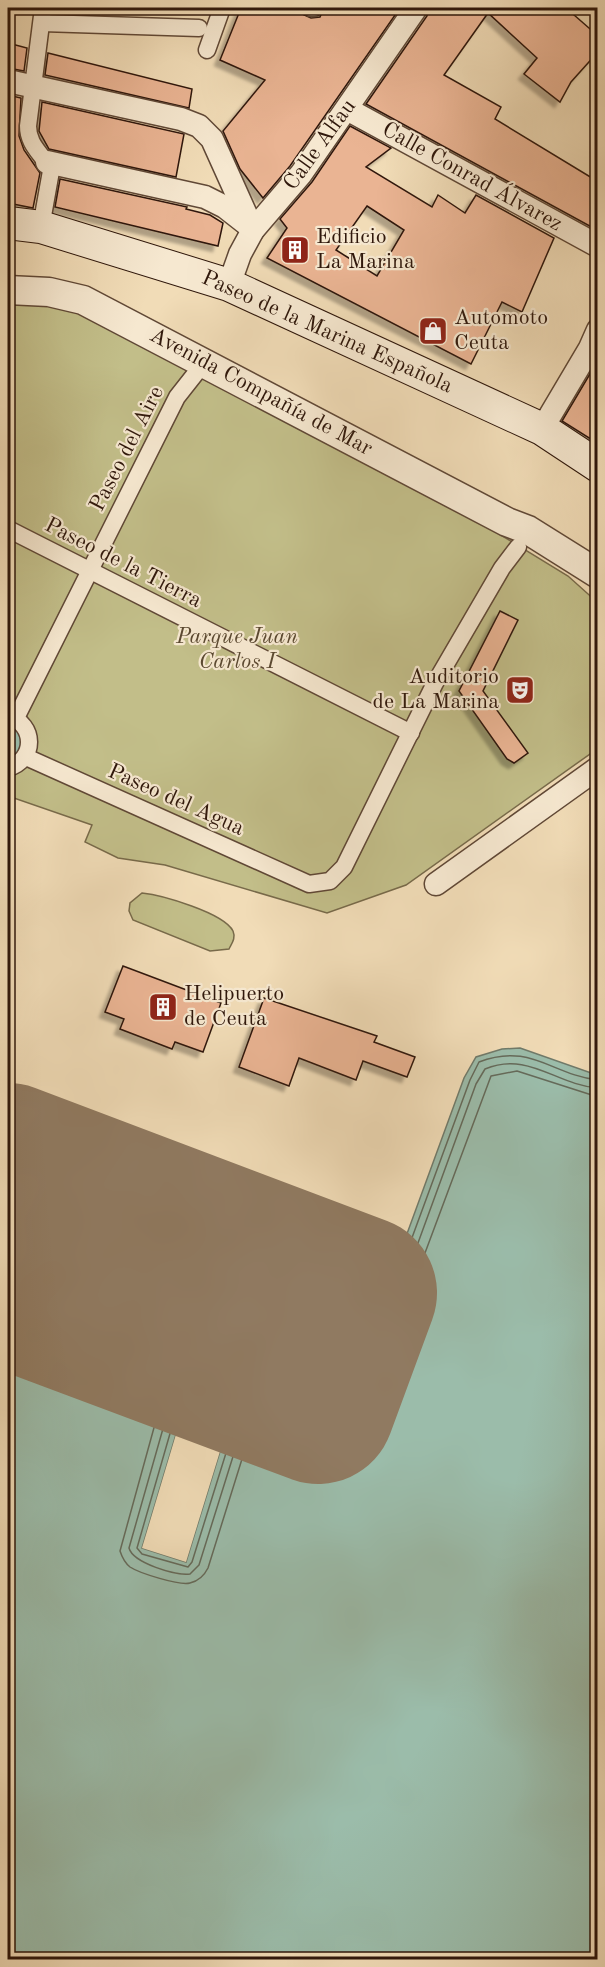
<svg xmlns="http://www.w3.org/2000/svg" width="605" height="1967" viewBox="0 0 605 1967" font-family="'Old Standard TT',serif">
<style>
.green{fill:#c2be89;stroke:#786a4a;stroke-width:1.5}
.water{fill:#9bbcaa;stroke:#707a6a;stroke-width:1.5}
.pier{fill:#f1dcb7}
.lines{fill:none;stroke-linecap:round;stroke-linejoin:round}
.shore{stroke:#656a5a;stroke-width:1.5}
.runway{stroke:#907a61;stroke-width:154}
.building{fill:#eab493;stroke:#2f170b;stroke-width:1.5;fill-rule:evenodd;filter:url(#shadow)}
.pedestrian-casing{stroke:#604836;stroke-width:19}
.minor-casing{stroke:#604836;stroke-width:25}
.tertiary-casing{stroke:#604836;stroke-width:31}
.secondary-casing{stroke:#2f170b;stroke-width:34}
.pedestrian{stroke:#f6e8d0;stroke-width:16}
.minor{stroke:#f6e8d0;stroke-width:22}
.tertiary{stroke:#f6e8d0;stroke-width:28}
.secondary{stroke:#f6e8d0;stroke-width:32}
.labels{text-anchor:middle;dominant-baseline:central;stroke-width:4.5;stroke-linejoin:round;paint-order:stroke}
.street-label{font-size:22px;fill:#2f170b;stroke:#f6e8d0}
.poi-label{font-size:22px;fill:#2f170b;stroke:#f6e8d0;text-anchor:start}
.park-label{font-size:22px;font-style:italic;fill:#5b4931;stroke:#f6e8d0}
</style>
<defs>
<filter id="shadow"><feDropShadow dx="-5.5" dy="5.5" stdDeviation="1.5" flood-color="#0004"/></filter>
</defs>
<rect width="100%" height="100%" fill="#f1dcb7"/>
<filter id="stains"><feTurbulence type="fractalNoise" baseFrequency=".00333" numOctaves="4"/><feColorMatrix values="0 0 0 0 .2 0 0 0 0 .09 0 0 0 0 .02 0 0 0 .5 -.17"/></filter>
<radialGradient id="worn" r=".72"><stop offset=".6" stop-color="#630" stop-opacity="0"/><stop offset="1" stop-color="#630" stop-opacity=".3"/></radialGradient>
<g class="green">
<polygon points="8,295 59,296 476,520 568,576 597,602 597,749 406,885 327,913 165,865 118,858 85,842 92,825 8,796"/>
<path d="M142,893c20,2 82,20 91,38 3,7 -1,12 -4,18l-19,2 -77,-31 -4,-9 1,-8z"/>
</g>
<g class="water">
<polygon points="8,722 21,731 23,748 8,762"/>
<polygon points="520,1048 597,1075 597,1959 8,1959 8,1312 192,1381 142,1548 186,1562 237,1396 330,1431 337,1425 464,1078 476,1057 502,1049"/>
</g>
<polygon class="pier" points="192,1381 195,1382 146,1546 184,1558 234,1395 237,1396 186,1562 142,1548"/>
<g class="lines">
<g class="shore">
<path d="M8,1318l176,67 -47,163 5,6 46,13 4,-5 49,-157 87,32 14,-9 128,-348 9,-18c51,-20 73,13 119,18"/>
<path d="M8,1326l166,64 -45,158c4,15 47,28 61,26l9,-9 47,-150 82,29 10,-2 11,-10 127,-348 9,-15c44,-18 71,16 113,19"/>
<path d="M8,1336l155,59 -43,156c2,6 5,12 10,16 9,6 50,19 60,16 9,-2 14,-7 18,-15l44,-141c35,0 74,48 104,11l135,-362 26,-5 81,26"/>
</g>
<polyline class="runway" points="8,1160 360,1293 318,1407 8,1291"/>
</g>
<g class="building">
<polygon points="241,8 301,8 302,14 311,18 320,17 324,8 400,8 290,166 263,198 240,169 223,131 265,80 220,60"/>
<polygon points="429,8 566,8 597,35 597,53 571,82 560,102 524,74 537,58 488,13 444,75 501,107 495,119 597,181 597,230 366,104 427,16"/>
<polygon points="8,43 27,48 24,71 8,68"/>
<polygon points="48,53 192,89 189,108 45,75"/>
<polygon points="8,95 21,98 19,136 24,150 40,173 33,208 8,203"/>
<polygon points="42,102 184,134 176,177 49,149 39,131"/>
<path d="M350,126l41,22 -25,19 66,40 6,-12 27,18 11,-18 78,43 -32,74 -20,-10 -31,62 -204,-106 20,-30 -7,-9 32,-37zM367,206l37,24 -27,46 -41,-26z"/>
<polygon points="60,179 187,207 186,209 210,215 223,223 218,246 55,207"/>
<polygon points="597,362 597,443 562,421"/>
<polygon points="500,611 518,620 483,691 528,753 514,763 507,759 459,691"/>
<polygon points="123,966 221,1003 203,1052 175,1042 172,1049 120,1029 124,1019 105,1012"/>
<polygon points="264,998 377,1036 374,1042 415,1057 407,1077 363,1061 356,1080 299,1058 289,1086 239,1067"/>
</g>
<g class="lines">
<g class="pedestrian-casing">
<g id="pedestrian">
<polyline points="311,8 314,8"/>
<polyline points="42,23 199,28"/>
<polyline points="207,50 222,8"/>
<path d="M41,227l10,-56c-8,-17 -23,-25 -23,-45l15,-118"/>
<polyline points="8,529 411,733"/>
<path d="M8,716c28,8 28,44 0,52"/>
<polyline points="16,718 177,397 203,364"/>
<polyline points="26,757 309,884 330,881 344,867 435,683 502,568 518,547"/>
</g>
</g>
<g class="minor-casing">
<g id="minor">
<polyline points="8,81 181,119 199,126 212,139 253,230"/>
<polyline points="347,109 598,246"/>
<polyline points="47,162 205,197 225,207 248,225"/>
<polyline points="229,285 240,254 253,230 301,174 416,8"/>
<polyline points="542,429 590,348 598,330"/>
<polyline points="436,884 598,768"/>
</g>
</g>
<g class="tertiary-casing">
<polyline id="tertiary" points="8,290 49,292 83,300 507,522 528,530 598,574"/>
</g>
<g class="secondary-casing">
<polyline id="secondary" points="8,223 41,227 229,285 542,429 598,466"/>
</g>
<use href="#pedestrian" class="pedestrian"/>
<use href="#minor" class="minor"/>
<use href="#tertiary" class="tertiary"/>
<use href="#secondary" class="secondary"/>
</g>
<defs>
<g id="building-square" transform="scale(1.5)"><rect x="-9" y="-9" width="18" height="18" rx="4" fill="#8f2418" stroke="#f6e8d0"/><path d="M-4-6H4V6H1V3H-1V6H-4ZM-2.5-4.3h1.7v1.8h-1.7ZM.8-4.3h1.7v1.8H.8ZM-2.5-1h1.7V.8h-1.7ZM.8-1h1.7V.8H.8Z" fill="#fff"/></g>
<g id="shop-square" transform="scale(1.5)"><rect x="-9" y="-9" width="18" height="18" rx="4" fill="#8f2418" stroke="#f6e8d0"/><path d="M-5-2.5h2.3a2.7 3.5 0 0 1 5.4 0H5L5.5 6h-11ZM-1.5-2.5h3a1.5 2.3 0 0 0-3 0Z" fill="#fff"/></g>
<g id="theatre-square" transform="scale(1.5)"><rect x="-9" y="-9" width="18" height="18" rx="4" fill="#8f2418" stroke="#f6e8d0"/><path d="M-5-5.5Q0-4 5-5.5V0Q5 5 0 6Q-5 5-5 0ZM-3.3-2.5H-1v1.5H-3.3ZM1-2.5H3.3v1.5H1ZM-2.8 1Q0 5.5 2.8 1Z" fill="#fff"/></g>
</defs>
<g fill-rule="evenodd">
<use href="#building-square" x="295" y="250"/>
<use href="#shop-square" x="433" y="331"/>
<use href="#theatre-square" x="520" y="690"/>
<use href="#building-square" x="163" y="1007"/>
</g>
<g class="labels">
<g class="street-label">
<text transform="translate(320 145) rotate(-54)">Calle Alfau</text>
<text transform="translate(472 177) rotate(29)">Calle Conrad Álvarez</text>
<text transform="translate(327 332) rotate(24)">Paseo de la Marina Española</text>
<text transform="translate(261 392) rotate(28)">Avenida Compañía de Mar</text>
<text transform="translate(127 449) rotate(-63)">Paseo del Aire</text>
<text transform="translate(123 563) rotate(27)">Paseo de la Tierra</text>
<text transform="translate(176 800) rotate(24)">Paseo del Agua</text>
</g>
<g class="poi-label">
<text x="316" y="237">Edificio<tspan x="316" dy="25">La Marina</tspan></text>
<text x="454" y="318">Automoto<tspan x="454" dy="25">Ceuta</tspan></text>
<text x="499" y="677" text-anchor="end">Auditorio<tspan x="499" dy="25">de La Marina</tspan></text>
<text x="184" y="994">Helipuerto<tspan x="184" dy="25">de Ceuta</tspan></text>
</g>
<g class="park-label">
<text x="237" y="637">Parque Juan<tspan x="237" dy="25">Carlos I</tspan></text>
</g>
</g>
<rect width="605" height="1967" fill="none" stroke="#f1dcb7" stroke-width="30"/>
<rect x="9" y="9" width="587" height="1949" fill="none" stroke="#2f170b" stroke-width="3"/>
<rect x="15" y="15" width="575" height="1937" fill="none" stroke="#2f170b" stroke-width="1.5"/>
<rect width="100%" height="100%" filter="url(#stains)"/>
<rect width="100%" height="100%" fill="url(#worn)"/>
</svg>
